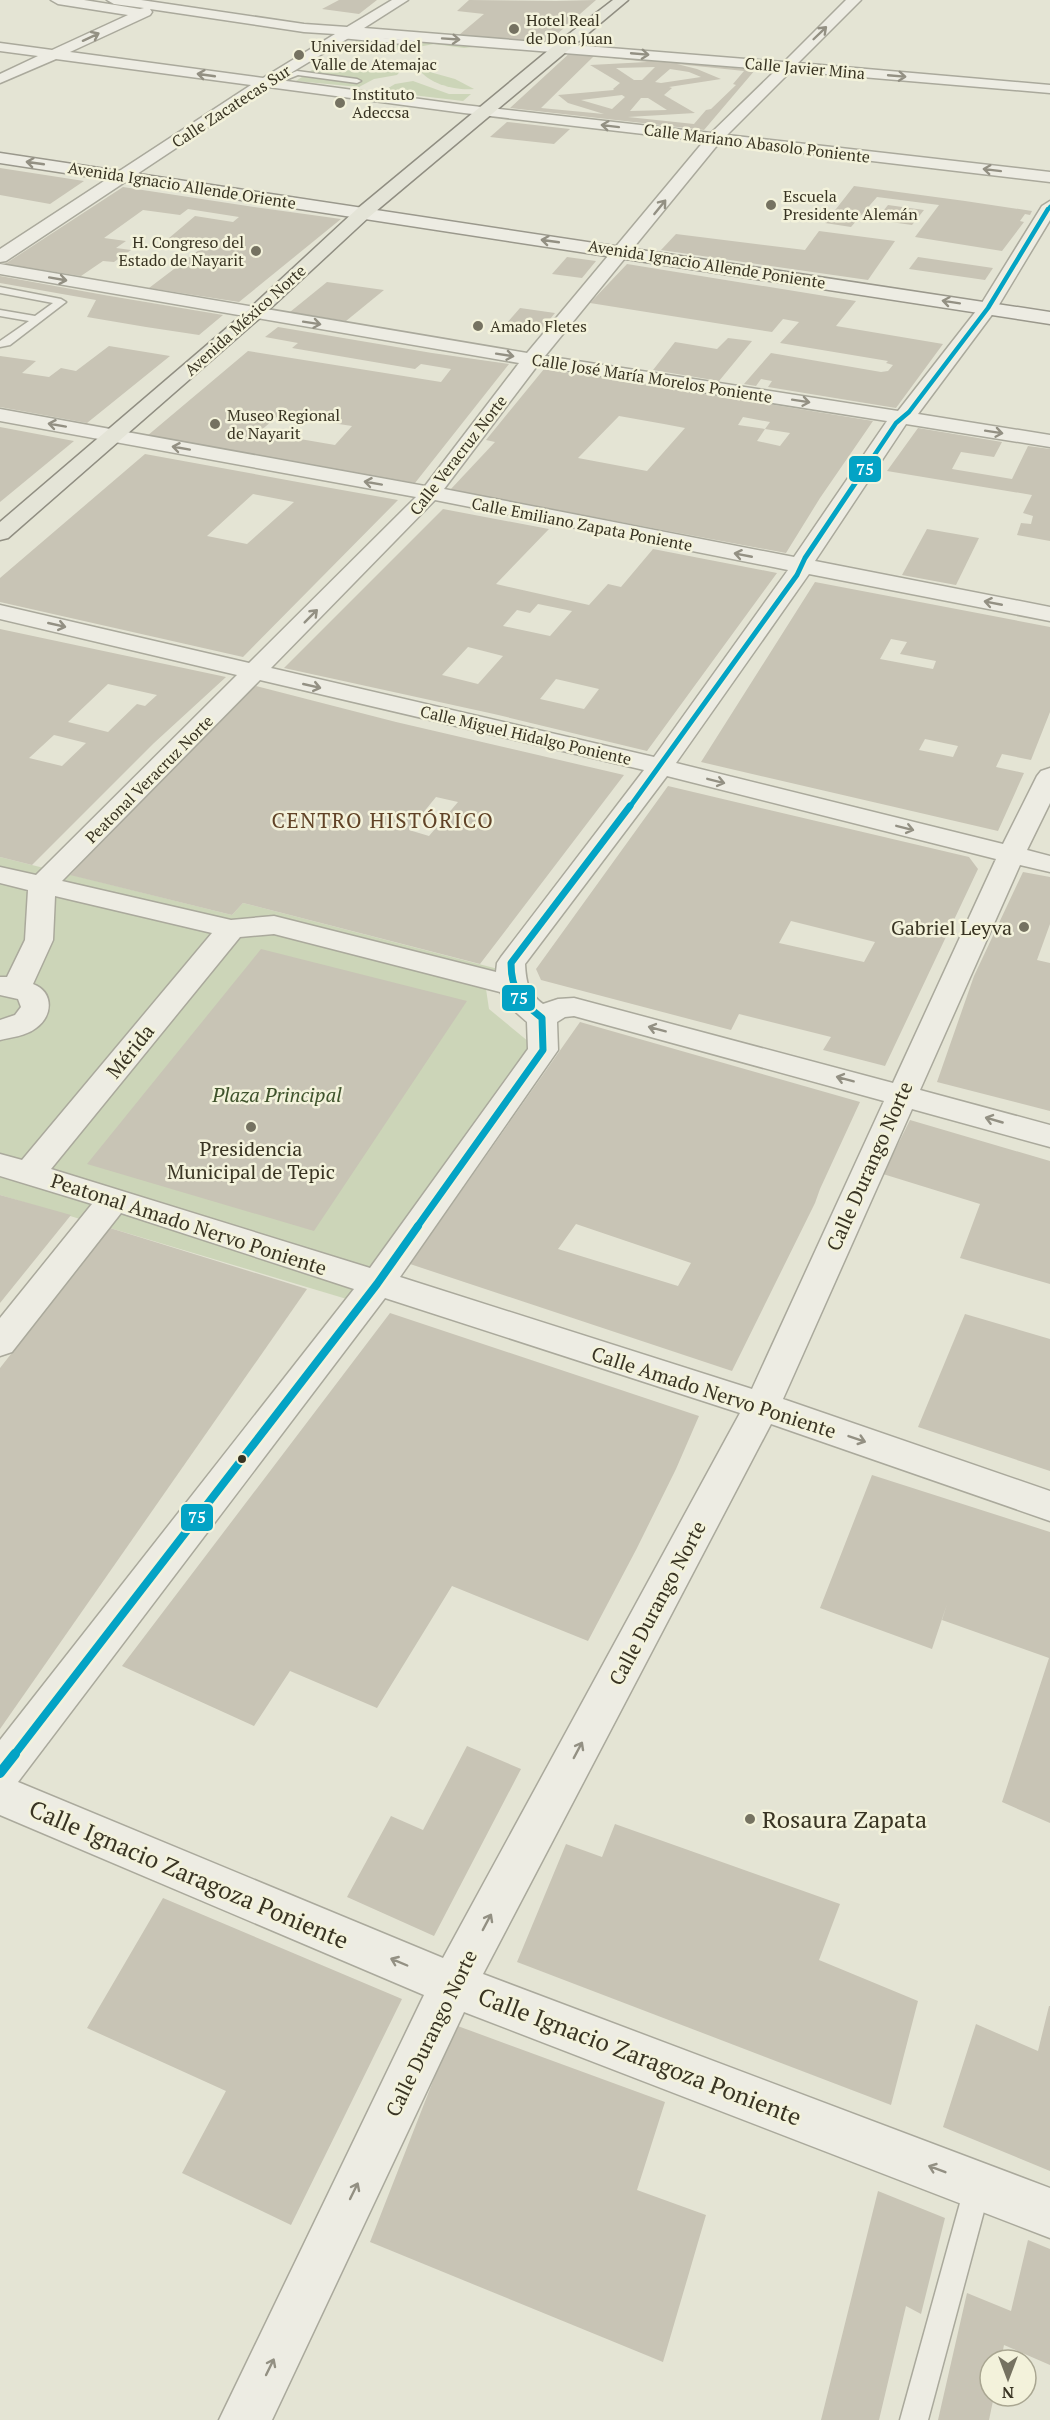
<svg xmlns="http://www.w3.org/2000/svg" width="1050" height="2420" viewBox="0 0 1050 2420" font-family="'PT Serif',serif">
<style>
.green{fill:#ccd5b8}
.building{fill:#c8c4b5;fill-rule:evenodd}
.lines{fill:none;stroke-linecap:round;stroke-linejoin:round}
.lane-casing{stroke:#aaa99c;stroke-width:3}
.street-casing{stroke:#aaa99c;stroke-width:3}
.secondary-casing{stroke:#9a988c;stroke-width:3}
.primary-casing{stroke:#908e82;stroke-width:3}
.lane{fill:#edece3;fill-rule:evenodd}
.street{fill:#edece3;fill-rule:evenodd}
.secondary{fill:#edece3;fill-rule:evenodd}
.primary{fill:#e4e4d7;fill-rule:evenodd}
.bus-1-far5-casing{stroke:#f3f2db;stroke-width:5}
.bus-1-far4-casing{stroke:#f3f2db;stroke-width:7}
.bus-1-far3-casing{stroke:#f3f2db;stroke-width:8}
.bus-1-far2-casing{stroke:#f3f2db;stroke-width:10}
.bus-1-far1-casing{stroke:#f3f2db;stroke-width:13}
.bus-1-casing{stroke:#f3f2db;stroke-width:15}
.bus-1-far5{stroke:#03a3c5;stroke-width:3}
.bus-1-far4{stroke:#03a3c5;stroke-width:4.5}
.bus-1-far3{stroke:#03a3c5;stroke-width:5}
.bus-1-far2{stroke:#03a3c5;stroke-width:7}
.bus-1-far1{stroke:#03a3c5;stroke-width:8}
.bus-1{stroke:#03a3c5;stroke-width:10}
.oneway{stroke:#939083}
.poi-dot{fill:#757261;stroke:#f3f2db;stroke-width:2}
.bus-dot{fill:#393423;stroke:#f3f2db;stroke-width:2}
.labels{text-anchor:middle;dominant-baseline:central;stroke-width:5;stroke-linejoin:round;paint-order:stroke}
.far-poi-label{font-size:16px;fill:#393423;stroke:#f3f2db;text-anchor:start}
.far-street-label{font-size:16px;fill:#393423;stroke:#f3f2db}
.poi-label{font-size:20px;fill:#393423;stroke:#f3f2db;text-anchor:end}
.street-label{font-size:20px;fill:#393423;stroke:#f3f2db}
.park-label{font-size:20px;font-style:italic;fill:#3f532c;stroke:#f3f2db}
.neighbourhood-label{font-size:21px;letter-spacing:1.5px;fill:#614327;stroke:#f3f2db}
.near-poi-label{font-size:24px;fill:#393423;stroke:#f3f2db;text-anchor:start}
.near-street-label{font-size:24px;fill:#393423;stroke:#f3f2db}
.line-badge{stroke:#f3f2db;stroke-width:2}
.badge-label{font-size:16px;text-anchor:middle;font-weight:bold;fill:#fff}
</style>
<rect width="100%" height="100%" fill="#e4e4d4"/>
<g class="green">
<polygon points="358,40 413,46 422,42 483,46 464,48 434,44 396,51 340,51"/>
<polygon points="384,68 402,69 397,75 374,79 359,87 296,81 312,70 335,71"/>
<path d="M419,69l36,10 19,10c-17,2 -46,-5 -55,-20z"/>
<polygon points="413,81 449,94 471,94 463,101 387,92 385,90 395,84"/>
<polygon points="0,857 232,915 243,903 498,969 486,989 489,1009 529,1042 531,1054 350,1300 0,1195"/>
</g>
<g class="building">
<polygon points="339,0 377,0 359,14 322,9"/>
<polygon points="469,0 556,1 596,0 548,42 459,35 484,14 457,11"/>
<path d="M572,51l183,19 -51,60 -194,-22zM594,56l53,6 -57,3 30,18 -7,6 1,1 -56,5 10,8 36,11 -63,-6zM677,64l67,7 -11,13 3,1 -25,24 -5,1 -12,14 -66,-7 67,-4 -31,-18 8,-7 -3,-1 52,-8 -24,-10zM655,67l-13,13h-8l-18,-12zM670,69l19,3 12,5 -40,6 -6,-1zM622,95l3,2 -13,12 -31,-9zM641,98h7l19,12 -37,1z"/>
<polygon points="507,122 570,129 554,144 490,137"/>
<polygon points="0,168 84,181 50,204 0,195"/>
<polygon points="854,186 965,201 1032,211 1030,215 1025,214 1020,221 1024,222 1002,251 915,237 939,205 877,197 851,227 825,223"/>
<polygon points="123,187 254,207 341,219 239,302 149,288 199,250 162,244 195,216 233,222 239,217 188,209 180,215 143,210 104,238 126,241 116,248 131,250 114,262 103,261 81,276 5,264"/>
<polygon points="888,205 924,210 912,225 876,220"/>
<polygon points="819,231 895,241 868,280 661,250 676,234 805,250"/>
<polygon points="567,257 596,261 582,278 552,274"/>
<polygon points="918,257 993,268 985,280 909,269"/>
<polygon points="627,264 856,301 836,326 943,344 896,408 768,387 772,381 761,379 756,386 744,384 771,353 881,372 888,371 893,365 886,363 888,361 780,343 799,322 783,319 772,332 590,303"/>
<polygon points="0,276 104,295 223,315 199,335 146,327 87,317 96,300 0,283"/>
<polygon points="327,282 384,290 346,321 290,312"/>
<polygon points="520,308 555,313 542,329 506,324"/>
<path d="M278,327l154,26 77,11 -94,119 -268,-47 101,-85 193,31 10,-13 -30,-5 -6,5 -123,-21 6,-5 -33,-6zM279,415l73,11 -17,19 -76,-13z"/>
<polygon points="728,338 752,341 719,381 653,370 675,342 717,349"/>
<polygon points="109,346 170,356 87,423 0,407 0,356 36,361 22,373 49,377 61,368 76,371"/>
<path d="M544,369l199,31 130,21 -53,77 -34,55 -336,-63 45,-48 -9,-2zM619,416l45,8 21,4 -38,43 -69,-13zM743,417l27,5 -5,7 25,4 -10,13 -23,-5 8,-12 -27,-4z"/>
<polygon points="0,427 74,441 0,502"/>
<polygon points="918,428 1002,442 994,457 961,452 952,469 1012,479 1028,446 1050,449 1050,541 1017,535 1021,523 1031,524 1033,516 1023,513 1032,495 887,471"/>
<path d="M145,454l169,31 84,15 -155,157 -243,-55v-24zM253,494l41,8 -47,42 -40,-8z"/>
<path d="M443,509l106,20 -53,55 93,21 19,-21 13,3 32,-38 124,24 -130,178 -153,-37 -210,-46zM538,604l34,7 -22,25 -47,-10 14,-16 13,3zM468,647l35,9 -25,28 -36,-9zM556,679l43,10 -15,20 -44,-10z"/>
<polygon points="927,529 979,538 956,585 902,575"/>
<path d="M815,582l235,45v85l-19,48 -29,-6 -6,13 28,6 -26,58 -297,-69zM891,639l16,3 -7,12 36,7 -3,8 -53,-10zM925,739l33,7 -5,11 -34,-7z"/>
<path d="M0,629l226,48 -72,66 -122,122 -32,-8zM108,684l49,11 -12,11 -8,-2 -29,28 -40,-10zM54,735l32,8 -24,23 -33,-8z"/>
<path d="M256,686l140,36 228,53 -144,189 -237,-61 -11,12 -162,-40 98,-105zM436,797l22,5 -29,34 -20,-6z"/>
<path d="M668,786l301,71 9,12 -93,197 -62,-16 8,-13 -92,-23 -8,16 -190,-50 -5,-11zM791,921l84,21 -11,20 -85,-19z"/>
<polygon points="1023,872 1050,877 1050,924 1037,960 1050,963 1050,1111 937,1082 974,976"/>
<polygon points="261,949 467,1001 314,1231 87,1164"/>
<path d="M580,1022l280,80 -40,87 -5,14 -83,168 -322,-107zM576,1224l115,39 -13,23 -120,-37z"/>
<polygon points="910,1120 1050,1161 1050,1284 960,1258 980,1204 883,1174"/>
<polygon points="0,1195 71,1215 0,1303"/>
<polygon points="110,1228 307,1289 0,1729 0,1368"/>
<polygon points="390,1313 699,1416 676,1469 637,1548 588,1641 452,1586 377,1708 290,1671 254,1726 122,1666"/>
<polygon points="965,1314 1050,1339 1050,1471 918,1427"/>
<polygon points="872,1475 1050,1532 1050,1823 1002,1802 1049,1658 942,1620 947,1604 932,1649 820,1608"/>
<polygon points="467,1746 521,1769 434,1936 347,1897 391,1816 423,1830"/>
<polygon points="615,1824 840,1904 819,1960 918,2001 891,2105 517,1962 566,1844 602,1857"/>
<polygon points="163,1898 402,1999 291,2225 182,2173 226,2091 87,2028"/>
<polygon points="1049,2006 1050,2006 1050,2171 943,2127 976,2024 1038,2051"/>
<polygon points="455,2025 665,2102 637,2190 706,2215 663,2362 370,2242"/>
<polygon points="878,2191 945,2218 921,2314 906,2306 879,2420 821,2420"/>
<polygon points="1028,2240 1050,2249 1050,2365 1004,2345 1001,2360 990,2360 990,2396 994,2396 989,2420 938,2420 967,2293 1011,2311"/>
</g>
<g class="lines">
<g class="lane-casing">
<g id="lane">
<polygon points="344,34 412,41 416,43 412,45 341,38 340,36"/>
<polygon points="297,71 357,79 361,81 357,83 298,75 283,81 267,78 271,76 282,77"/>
<polygon points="0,287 61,299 66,302 10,345 0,347 0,341 29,321 0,316 0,310 35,316 53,303 0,293"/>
<polygon points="978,2172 987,2176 991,2185 928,2420 900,2420 965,2185 969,2176"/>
</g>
</g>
<g class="street-casing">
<path id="street" d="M51,0h33l56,9 4,-1 -30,-4 -7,-4h34l163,24 43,3 45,-27h16l-44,28 420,34 62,-62h15l-63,63 252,22v8l-259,-22 -64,64 323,37v10l-331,-39 -174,213 353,55 82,-105 62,-100 8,-5v19l-53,88 -79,106 132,21v12l-144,-23 -91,137 235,46v14l-241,-47 -133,189 327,81 34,-68 4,-5 9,-3v35l-23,47 23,6v16l-30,-7 -100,225 130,35v22l-138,-38 -129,290 267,92v30l-279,-97 -288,550 567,214v50l-586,-226 -192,408h-53l205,-425 -424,-180v-75l354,-451 -233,-76 -109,139 -12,4v-38l92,-114 -92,-28v-22l22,6 190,-227 -157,-37 -2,44 -20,44c21,8 20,32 3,44 -10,8 -24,9 -36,12v-20l15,-5 6,-8 -3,-8 -18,-4v-18h7l18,-37 3,-50 -28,-7v-16l36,8 201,-200 -237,-56v-14l249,58 167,-166 -416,-76v-12l425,77 94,-123 -519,-89v-10l527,89 177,-212 -240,-28 -196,-26 -262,174 -6,1v-13l251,-164 -195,-26 -56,24v-9l38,-18 -38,-5v-8l52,7 76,-35 -70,-11zM150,9l154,23 31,2 -72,44 -193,-26 80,-37 2,-3zM352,36l424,34 -65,63 -247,-28 -185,-25zM537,366l350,55 -93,136 -350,-68zM435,500l353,70 -134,187 -383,-89zM260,680l384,90 -143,187 -4,6 -1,9 -222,-56 -43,4 -169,-39zM667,776l329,83 -103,224 -319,-85 -16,1 -15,5c-15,-11 -17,-22 -18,-40zM274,934l226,58 10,15 17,15 1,27 -158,219 -319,-99 189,-232zM574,1016l310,85 -132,288 -352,-112 158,-227 -1,-28 8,-5zM385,1298l355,115 -297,545 -425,-176z"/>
</g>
<g class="secondary-casing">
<polygon id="secondary" points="0,153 1050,312 1050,324 0,163"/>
</g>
<g class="primary-casing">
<polygon id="primary" points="613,0 628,0 369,217 261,317 8,538 0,540 0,522 249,309 357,209 556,44"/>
</g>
<use href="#lane" class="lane"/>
<use href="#street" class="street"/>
<use href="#secondary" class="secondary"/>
<use href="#primary" class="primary"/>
<g class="bus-1-far5-casing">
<polyline id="bus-1-far5" points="1047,211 1050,206"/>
</g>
<g class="bus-1-far4-casing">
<polyline id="bus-1-far4" points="861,475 896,423 909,412 988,308 1048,209"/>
</g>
<g class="bus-1-far3-casing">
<polyline id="bus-1-far3" points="629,808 797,575 805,558 862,473"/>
</g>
<g class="bus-1-far2-casing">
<path id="bus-1-far2" d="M417,1227l126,-177 -1,-32c-21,-16 -31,-28 -31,-55l119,-157"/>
</g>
<g class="bus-1-far1-casing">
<polyline id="bus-1-far1" points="14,1755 377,1284 418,1226"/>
</g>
<g class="bus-1-casing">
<polyline id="bus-1" points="0,1773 15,1754"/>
</g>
<use href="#bus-1-far5" class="bus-1-far5"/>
<use href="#bus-1-far4" class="bus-1-far4"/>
<use href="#bus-1-far3" class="bus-1-far3"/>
<use href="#bus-1-far2" class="bus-1-far2"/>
<use href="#bus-1-far1" class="bus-1-far1"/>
<use href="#bus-1" class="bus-1"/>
</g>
<defs><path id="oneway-shaft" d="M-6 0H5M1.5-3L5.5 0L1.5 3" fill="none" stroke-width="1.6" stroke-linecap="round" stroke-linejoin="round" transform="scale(1.5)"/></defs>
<g class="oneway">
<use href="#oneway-shaft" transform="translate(820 33) rotate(-44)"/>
<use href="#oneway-shaft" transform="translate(91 37) rotate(-25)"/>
<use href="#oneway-shaft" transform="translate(451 39) rotate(4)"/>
<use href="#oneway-shaft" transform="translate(640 54) rotate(5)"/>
<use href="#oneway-shaft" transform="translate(206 75) rotate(-172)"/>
<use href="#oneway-shaft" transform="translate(897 76) rotate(5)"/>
<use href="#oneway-shaft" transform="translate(610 126) rotate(-173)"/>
<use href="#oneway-shaft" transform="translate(35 163) rotate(-172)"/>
<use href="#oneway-shaft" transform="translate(992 170) rotate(-173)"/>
<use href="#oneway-shaft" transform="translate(660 207) rotate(-51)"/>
<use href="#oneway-shaft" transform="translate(550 241) rotate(-172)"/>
<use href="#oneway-shaft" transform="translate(58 279) rotate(10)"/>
<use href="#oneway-shaft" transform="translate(951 302) rotate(-171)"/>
<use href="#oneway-shaft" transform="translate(312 323) rotate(9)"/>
<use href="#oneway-shaft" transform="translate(505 355) rotate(9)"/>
<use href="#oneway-shaft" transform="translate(801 401) rotate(9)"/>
<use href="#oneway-shaft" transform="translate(57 425) rotate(-170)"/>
<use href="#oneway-shaft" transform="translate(994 432) rotate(9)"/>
<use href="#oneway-shaft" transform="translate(181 448) rotate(-170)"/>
<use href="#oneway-shaft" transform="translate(373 483) rotate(-170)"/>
<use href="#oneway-shaft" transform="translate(743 555) rotate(-169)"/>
<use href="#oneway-shaft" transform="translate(993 603) rotate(-169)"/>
<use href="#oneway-shaft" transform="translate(311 616) rotate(-45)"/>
<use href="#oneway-shaft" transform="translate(57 625) rotate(13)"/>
<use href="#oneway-shaft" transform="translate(312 686) rotate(13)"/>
<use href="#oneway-shaft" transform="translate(716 781) rotate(14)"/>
<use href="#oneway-shaft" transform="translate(905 828) rotate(14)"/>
<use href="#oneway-shaft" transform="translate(657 1029) rotate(-165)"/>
<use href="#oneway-shaft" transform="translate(845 1079) rotate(-165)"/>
<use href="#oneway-shaft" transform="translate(994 1120) rotate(-164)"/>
<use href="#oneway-shaft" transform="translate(857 1439) rotate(19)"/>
<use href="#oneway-shaft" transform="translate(578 1750) rotate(-62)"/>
<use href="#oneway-shaft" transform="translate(487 1922) rotate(-62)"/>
<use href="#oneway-shaft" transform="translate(399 1962) rotate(-157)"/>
<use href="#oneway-shaft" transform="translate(937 2169) rotate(-159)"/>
<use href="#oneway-shaft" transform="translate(354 2191) rotate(-64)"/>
<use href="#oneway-shaft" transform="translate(270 2367) rotate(-64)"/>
</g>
<g class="poi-dot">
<circle cx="514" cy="29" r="6"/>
<circle cx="299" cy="55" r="6"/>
<circle cx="340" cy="103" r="6"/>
<circle cx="771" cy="205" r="6"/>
<circle cx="256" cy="251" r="6"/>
<circle cx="478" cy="326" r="6"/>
<circle cx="215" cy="424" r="6"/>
<circle cx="1024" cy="927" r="6"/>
<circle cx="251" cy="1127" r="6"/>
<circle cx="750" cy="1819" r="6"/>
</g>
<circle class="bus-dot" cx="242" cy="1459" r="5"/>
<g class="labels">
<g class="far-poi-label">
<text x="526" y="20">Hotel Real<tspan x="526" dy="18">de Don Juan</tspan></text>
<text x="311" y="46">Universidad del<tspan x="311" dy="18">Valle de Atemajac</tspan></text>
<text x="352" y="94">Instituto<tspan x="352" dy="18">Adeccsa</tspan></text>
<text x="783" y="196">Escuela<tspan x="783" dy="18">Presidente Alemán</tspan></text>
<text x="244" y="242" text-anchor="end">H. Congreso del<tspan x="244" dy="18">Estado de Nayarit</tspan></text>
<text x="490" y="326">Amado Fletes</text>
<text x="227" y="415">Museo Regional<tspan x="227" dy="18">de Nayarit</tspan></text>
</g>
<g class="far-street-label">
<text transform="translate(805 68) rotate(5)">Calle Javier Mina</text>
<text transform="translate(231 106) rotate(-33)">Calle Zacatecas Sur</text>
<text transform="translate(757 143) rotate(7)">Calle Mariano Abasolo Poniente</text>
<text transform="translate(182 185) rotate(9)">Avenida Ignacio Allende Oriente</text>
<text transform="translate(707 264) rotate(9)">Avenida Ignacio Allende Poniente</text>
<text transform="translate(245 320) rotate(-42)">Avenida México Norte</text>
<text transform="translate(652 378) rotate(9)">Calle José María Morelos Poniente</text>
<text transform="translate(458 455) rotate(-52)">Calle Veracruz Norte</text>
<text transform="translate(582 524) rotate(11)">Calle Emiliano Zapata Poniente</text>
<text transform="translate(526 735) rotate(13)">Calle Miguel Hidalgo Poniente</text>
<text transform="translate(149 779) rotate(-45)">Peatonal Veracruz Norte</text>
</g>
<g class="poi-label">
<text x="1012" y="927">Gabriel Leyva</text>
<text x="251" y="1148" text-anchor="middle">Presidencia<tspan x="251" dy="23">Municipal de Tepic</tspan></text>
</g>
<g class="street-label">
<text transform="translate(130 1051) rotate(-51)">Mérida</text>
<text transform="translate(869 1166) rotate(-66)">Calle Durango Norte</text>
<text transform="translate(189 1224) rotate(18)">Peatonal Amado Nervo Poniente</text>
<text transform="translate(714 1392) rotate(18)">Calle Amado Nervo Poniente</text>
<text transform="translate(657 1603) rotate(-62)">Calle Durango Norte</text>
<text transform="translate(431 2033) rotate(-64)">Calle Durango Norte</text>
</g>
<g class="park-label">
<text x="277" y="1094">Plaza Principal</text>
</g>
<g class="neighbourhood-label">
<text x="383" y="820">CENTRO HISTÓRICO</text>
</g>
<g class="near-poi-label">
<text x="762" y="1819">Rosaura Zapata</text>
</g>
<g class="near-street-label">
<text transform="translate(189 1874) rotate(23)">Calle Ignacio Zaragoza Poniente</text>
<text transform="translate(640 2056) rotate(21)">Calle Ignacio Zaragoza Poniente</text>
</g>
</g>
<g class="line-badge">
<rect x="848" y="455" width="34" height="28" rx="6" fill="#03a3c5"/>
<rect x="501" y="984" width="35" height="28" rx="6" fill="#03a3c5"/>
<rect x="180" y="1503" width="34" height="29" rx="6" fill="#03a3c5"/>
</g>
<g class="badge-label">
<text x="865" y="475">75</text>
<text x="519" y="1004">75</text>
<text x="197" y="1523">75</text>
</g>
<g transform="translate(1008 2378) rotate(180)"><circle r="28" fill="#f3f2db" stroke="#a9a691" stroke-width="1.5"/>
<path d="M0-4.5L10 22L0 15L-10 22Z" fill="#757261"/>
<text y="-9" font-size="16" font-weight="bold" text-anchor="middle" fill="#393423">N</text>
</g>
</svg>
